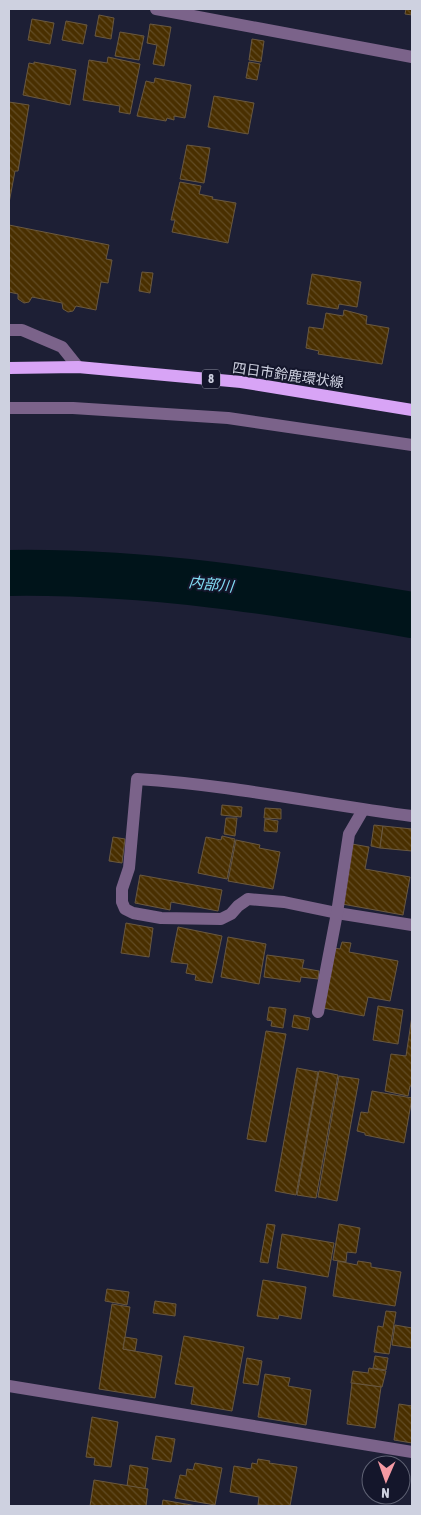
<svg xmlns="http://www.w3.org/2000/svg" width="421" height="1515" viewBox="0 0 421 1515" font-family="'Asap Condensed','Noto Sans JP',sans-serif">
<style>
.lines{fill:none;stroke-linecap:round;stroke-linejoin:round}
.river{stroke:#00141a;stroke-width:46}
.building{fill:url(#building-back-hatch);stroke:#695840}
.minor{stroke:#7b638a;stroke-width:12}
.major{stroke:#d8a4f6;stroke-width:12}
.labels{text-anchor:middle;dominant-baseline:central;stroke-width:4;stroke-linejoin:round;paint-order:stroke}
.shield{fill:#14162b;stroke:#9699aa;stroke-width:1}
.shield-label{font-size:12px;font-weight:bold;fill:#ced1e0}
.street-label{font-size:14px;fill:#ced1e0;stroke:#14162b}
.water-label{font-size:15px;font-style:italic;fill:#83def6;stroke:#14162b}
</style>
<defs>
<pattern id="building-back-hatch" width="6" height="6" patternUnits="userSpaceOnUse" patternTransform="scale(1.25)"><rect width="6" height="6" fill="#492f00"/><path d="M-1 5l2 2M0 0l6 6M5-1l2 2" fill="none" stroke="#624c25"/></pattern>
</defs>
<rect width="100%" height="100%" fill="#1d1f35"/>
<g class="lines">
<path class="river" d="M9,573c136,-2 269,19 403,42"/>
</g>
<g class="building">
<polygon points="406,9 412,9 412,15 405,14"/>
<polygon points="99,15 114,18 111,39 95,36"/>
<polygon points="32,19 54,23 50,44 28,40"/>
<polygon points="66,21 87,25 83,44 62,40"/>
<polygon points="150,24 171,27 164,66 153,64 157,45 147,43"/>
<polygon points="120,32 144,36 139,60 115,56"/>
<polygon points="252,39 264,41 261,62 249,60"/>
<polygon points="108,57 140,64 130,114 119,112 120,106 83,100 89,60 107,63"/>
<polygon points="34,62 76,70 70,105 23,95 29,63 34,64"/>
<polygon points="249,62 260,64 257,80 246,78"/>
<polygon points="155,78 191,85 185,118 174,116 174,120 167,118 166,121 137,116 146,81 154,83"/>
<polygon points="214,96 254,103 248,134 208,127"/>
<polygon points="9,102 29,105 18,171 15,171 9,203"/>
<polygon points="187,145 210,148 204,183 180,179"/>
<polygon points="180,182 201,186 199,194 213,197 212,199 236,203 228,243 172,232 175,220 171,220"/>
<polygon points="9,225 109,245 106,259 112,260 108,283 101,282 96,310 76,306 73,311 68,312 63,309 62,303 32,297 29,302 24,303 18,299 18,294 9,292"/>
<polygon points="142,272 153,273 150,293 139,291"/>
<polygon points="312,274 361,282 357,307 339,304 338,309 307,304"/>
<polygon points="344,310 367,316 366,324 389,328 382,364 318,354 319,351 306,348 309,327 323,329 326,313 343,316"/>
<polygon points="222,805 242,807 241,817 221,815"/>
<polygon points="265,808 281,809 281,819 264,818"/>
<polygon points="226,818 237,818 235,836 224,834"/>
<polygon points="265,819 278,821 277,832 264,831"/>
<polygon points="374,825 383,826 380,848 371,846"/>
<polygon points="383,826 412,829 412,851 380,848"/>
<polygon points="222,836 235,839 227,879 198,873 206,837 221,840"/>
<polygon points="113,837 125,839 122,863 109,861"/>
<polygon points="236,840 260,845 259,848 280,852 273,889 228,881"/>
<polygon points="352,844 369,847 365,869 410,877 403,915 342,904"/>
<polygon points="140,875 222,890 218,911 171,902 170,910 135,903"/>
<polygon points="126,923 153,928 149,957 121,953"/>
<polygon points="178,927 222,936 212,983 195,980 196,975 186,973 188,964 171,962"/>
<polygon points="228,937 266,944 259,984 221,977"/>
<polygon points="342,942 351,943 349,952 398,961 390,1001 368,997 364,1016 323,1008 334,948 340,949"/>
<polygon points="267,955 304,960 302,968 319,971 318,979 301,977 300,982 264,977"/>
<polygon points="378,1006 403,1010 398,1044 373,1040"/>
<polygon points="269,1007 286,1009 283,1028 271,1026 272,1021 267,1020"/>
<polygon points="294,1015 310,1018 308,1030 292,1027"/>
<polygon points="412,1016 412,1086 410,1086 408,1096 385,1091 391,1054 406,1056"/>
<polygon points="266,1031 286,1034 266,1142 247,1139"/>
<polygon points="297,1068 318,1072 296,1195 275,1191"/>
<polygon points="319,1071 338,1075 316,1198 297,1195"/>
<polygon points="339,1076 359,1079 337,1201 318,1197"/>
<polygon points="372,1091 412,1098 404,1143 365,1135 365,1133 357,1131 361,1112 368,1113"/>
<polygon points="267,1224 275,1225 268,1263 260,1262"/>
<polygon points="339,1224 360,1228 356,1253 347,1252 346,1262 333,1260"/>
<polygon points="282,1234 334,1243 328,1277 277,1268"/>
<polygon points="338,1261 357,1265 358,1261 371,1263 371,1267 401,1272 395,1306 333,1296"/>
<polygon points="263,1280 306,1287 301,1319 279,1315 278,1319 257,1316"/>
<polygon points="107,1289 129,1292 127,1305 105,1301"/>
<polygon points="155,1301 176,1304 175,1316 153,1313"/>
<polygon points="112,1304 130,1307 123,1349 162,1356 155,1398 99,1389"/>
<polygon points="386,1311 396,1312 389,1354 374,1352 378,1326 383,1327"/>
<polygon points="395,1325 412,1328 412,1348 392,1345"/>
<polygon points="184,1336 244,1347 232,1411 191,1404 194,1387 175,1384"/>
<polygon points="125,1337 137,1339 135,1351 123,1349"/>
<polygon points="375,1356 388,1358 386,1370 373,1368"/>
<polygon points="247,1358 262,1361 258,1385 243,1383"/>
<polygon points="369,1368 386,1371 382,1387 351,1383 353,1371 368,1373"/>
<polygon points="265,1374 290,1378 288,1386 311,1390 306,1425 258,1417"/>
<polygon points="352,1383 381,1387 375,1428 347,1424"/>
<polygon points="399,1404 412,1406 412,1443 394,1440"/>
<polygon points="92,1417 118,1422 111,1467 94,1465 95,1458 86,1457"/>
<polygon points="156,1436 175,1439 171,1462 152,1459"/>
<polygon points="258,1459 270,1461 269,1463 297,1467 290,1506 258,1505 259,1497 230,1492 234,1466 251,1469 252,1463 257,1464"/>
<polygon points="195,1463 222,1468 215,1505 175,1498 180,1475 186,1476 187,1469 193,1470"/>
<polygon points="130,1465 148,1468 145,1489 127,1486"/>
<polygon points="94,1480 148,1489 146,1506 90,1506"/>
<polygon points="163,1500 197,1506 162,1506"/>
</g>
<g class="lines">
<g class="minor">
<polyline points="156,9 412,57"/>
<polyline points="9,330 22,330 62,347 78,367"/>
<polyline points="9,408 73,408 228,418 412,445"/>
<path d="M412,816c-92,-12 -181,-31 -275,-37l-8,89 -7,21v13l3,7 8,4 28,5 60,1 10,-5 7,-8 10,-7 36,3 53,11 75,12"/>
<polyline points="318,1012 337,913 349,834 363,810"/>
<polyline points="9,1386 412,1452"/>
</g>
<polyline class="major" points="9,368 78,367 241,382 412,410"/>
</g>
<g class="labels">
<rect class="shield" x="202" y="369.5" width="18" height="19" rx="4"/>
<g class="shield-label">
<text x="211" y="379">8</text>
</g>
<g class="street-label">
<text transform="translate(288 375) rotate(8)">四日市鈴鹿環状線</text>
</g>
<g class="water-label">
<text transform="translate(211 584) rotate(6)">内部川</text>
</g>
</g>
<rect width="421" height="1515" fill="none" stroke="#ced1e0" stroke-width="20"/>
<g transform="translate(386 1480) rotate(182)"><circle r="24" fill="#14162b" stroke="#5e6173"/>
<path d="M0-4L9 19L0 12L-9 19Z" fill="#f49aa4"/>
<text y="-8" font-size="14" font-weight="bold" text-anchor="middle" fill="#ced1e0">N</text>
</g>
</svg>
